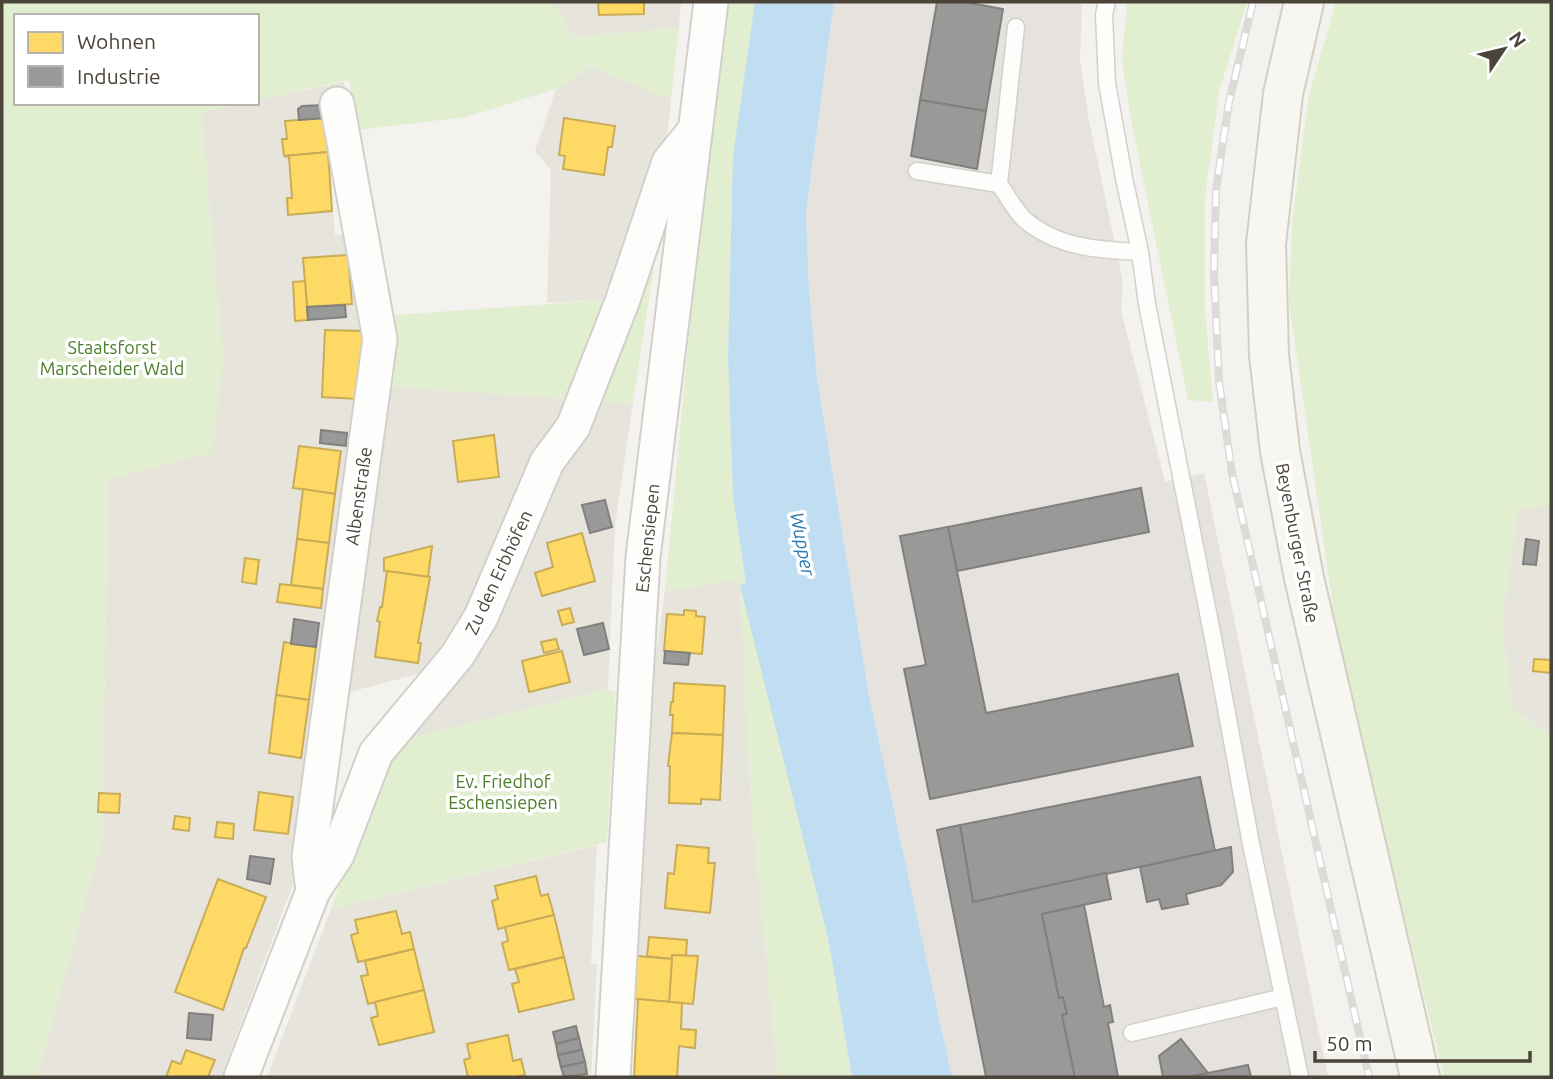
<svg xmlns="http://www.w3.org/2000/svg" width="1553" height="1079" viewBox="0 0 1553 1079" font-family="Ubuntu,sans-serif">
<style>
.residential{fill:#e7e4dc}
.industrial{fill:#e6e2de}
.green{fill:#e1eecf}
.parking{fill:#e6e3df}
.water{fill:#c0ddf1}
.homes{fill:#ffd966;stroke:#c9ac58;stroke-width:2}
.industry{fill:#999;stroke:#82807c;stroke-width:2}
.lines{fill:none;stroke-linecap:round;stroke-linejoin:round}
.service-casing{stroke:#d2d0cb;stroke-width:19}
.minor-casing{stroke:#d2d0cb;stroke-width:37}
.secondary-casing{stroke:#d3cfc5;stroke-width:42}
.service{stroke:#fdfdfc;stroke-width:16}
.minor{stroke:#fdfdfc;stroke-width:33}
.secondary{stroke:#f7f6f1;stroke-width:38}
.rail-casing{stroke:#dbdbda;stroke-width:8}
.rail{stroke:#fff;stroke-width:5;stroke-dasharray:16;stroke-linecap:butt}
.labels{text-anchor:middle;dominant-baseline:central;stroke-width:7;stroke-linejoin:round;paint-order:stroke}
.park-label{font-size:18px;fill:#4a7f2a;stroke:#fff}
.street-label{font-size:18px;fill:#4b4439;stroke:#fff}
.water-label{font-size:19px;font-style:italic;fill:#2e7ab2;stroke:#fff}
</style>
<rect width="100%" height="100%" fill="#f4f2ee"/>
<g class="residential">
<polygon points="553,2 681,2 679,28 572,37"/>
<polygon points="591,67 671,99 667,137 614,299 547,303 551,170 535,151 556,89"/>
<polygon points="344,82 345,96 325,98 335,235 352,235 370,325 296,876 221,1077 37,1077 102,840 108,480 223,358 201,112 243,103 257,103 257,100"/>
<polygon points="383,386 633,403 615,525 608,689 400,741 464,662 342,694"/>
<polygon points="1551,504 1551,736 1512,709 1502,621 1518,510"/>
<polygon points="738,579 740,585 751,800 778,1077 637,1077 638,1001 634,1001 653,675 665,591"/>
<polygon points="597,845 591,964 597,964 591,1077 267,1077 331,909"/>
</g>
<polygon class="industrial" points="834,2 1082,2 1080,60 1089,121 1123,282 1121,310 1165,482 1204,473 1328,1077 952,1077 869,695 817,378 809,288 806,213"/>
<g class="green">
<polygon points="2,2 553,2 572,37 679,28 671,99 591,67 556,89 466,117 358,130 349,80 257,100 257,16 16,16 16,103 243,103 201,113 223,358 213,452 108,480 102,840 37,1077 2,1077"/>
<polygon points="726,2 755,2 733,156 728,358 733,496 746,583 828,938 852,1077 778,1077 751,800 740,586 738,579 665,591 705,164"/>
<polygon points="1127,2 1247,2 1219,91 1205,198 1205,311 1213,402 1188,400 1131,119 1122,61"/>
<polygon points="1336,2 1551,2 1551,504 1518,510 1502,621 1512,709 1551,736 1551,1077 1444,1077 1340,656 1289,302 1292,222 1309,95"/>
<polygon points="665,194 633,403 383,386 395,315 632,298"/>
<polygon points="608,689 616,692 607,842 331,909 385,759 405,739"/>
</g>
<polygon class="parking" points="1063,279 1084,280 1114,291 1123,287 1118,310 1154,480 882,535 879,516 867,518 835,328"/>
<polygon class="water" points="755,2 834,2 806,213 809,288 817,378 869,695 952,1077 852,1077 828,938 740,585 746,583 733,496 728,358 733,156"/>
<g class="homes">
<polygon points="598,2 644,2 644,14 599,15"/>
<polygon points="325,118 328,152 284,156 282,139 287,139 285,121"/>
<polygon points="564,118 615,126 612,147 608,147 604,175 563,169 565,156 559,155"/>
<polygon points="328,152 332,211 288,215 287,198 292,198 289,157 284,156"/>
<polygon points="348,255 352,304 307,307 303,258"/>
<polygon points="305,281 308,320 295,321 293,282"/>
<polygon points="325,330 365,331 364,355 360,355 358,399 322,397"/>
<polygon points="494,435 499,477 458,482 453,441"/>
<polygon points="299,446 341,451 335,494 293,488"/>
<polygon points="303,489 335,494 329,543 297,539"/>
<polygon points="582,533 595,581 542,596 535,573 553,567 547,543"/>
<polygon points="297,539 329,543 323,589 291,585"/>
<polygon points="432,546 428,577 384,571 384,558"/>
<polygon points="245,558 259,560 256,584 242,582"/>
<polygon points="387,571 430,577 418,643 421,643 418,663 375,657 380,622 377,621 380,607 382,607"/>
<polygon points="280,584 323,589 321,608 277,602"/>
<polygon points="570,608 574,622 562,625 558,611"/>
<polygon points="684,610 696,611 696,616 705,617 702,654 664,651 667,614 684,615"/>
<polygon points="556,639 559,649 544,653 541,642"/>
<polygon points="284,642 316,647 309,700 276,695"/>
<polygon points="562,651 570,682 529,692 522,661"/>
<polygon points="1534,659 1551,660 1550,673 1533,671"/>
<polygon points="674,683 725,686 723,735 672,733 673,715 670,715 671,702 673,702"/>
<polygon points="276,695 309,700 301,758 269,753"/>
<polygon points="672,733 723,735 720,800 701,799 701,804 669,803 670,766 668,766"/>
<polygon points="259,792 293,797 288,834 254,830"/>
<polygon points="99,793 120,794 119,813 98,812"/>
<polygon points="175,816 190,818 189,831 173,829"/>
<polygon points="217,822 234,824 233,839 215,837"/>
<polygon points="677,845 709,848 708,863 715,863 710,913 665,908 668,873 674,874"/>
<polygon points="536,876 541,896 548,894 554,915 498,929 492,901 498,899 495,886"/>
<polygon points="218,879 266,897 246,948 244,948 223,1010 175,992"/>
<polygon points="396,911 402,934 410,932 414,949 358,962 351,935 358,933 355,920"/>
<polygon points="554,915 564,957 509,970 502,943 508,941 505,927"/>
<polygon points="649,937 687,940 686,956 672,955 672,959 647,956"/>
<polygon points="414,949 424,990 368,1004 361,976 368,975 365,961"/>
<polygon points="672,955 698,956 693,1004 669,1002"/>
<polygon points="637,956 672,959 669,1002 633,999"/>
<polygon points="564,957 574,999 519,1012 512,984 519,982 515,969"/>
<polygon points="424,990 434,1032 379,1045 371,1018 378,1016 375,1002"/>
<polygon points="638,999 682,1003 681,1029 696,1030 695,1048 679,1046 677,1077 634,1077"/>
<polygon points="508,1035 513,1061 521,1059 525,1075 515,1077 468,1077 464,1060 470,1058 467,1044"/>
<polygon points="186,1050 215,1060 208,1077 166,1077 172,1061 181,1064"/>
</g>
<g class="industry">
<polygon points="937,2 965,2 1003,9 986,111 920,100"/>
<polygon points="920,100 986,111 977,169 911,156"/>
<polygon points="324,105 325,118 299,120 298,109 302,106"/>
<polygon points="345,305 346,317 308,320 307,307"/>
<polygon points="321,430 347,433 346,446 320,443"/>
<polygon points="1141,488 1149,532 957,571 948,527"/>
<polygon points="605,500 612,527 590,533 582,505"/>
<polygon points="948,527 986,713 1178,674 1193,746 930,799 904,669 926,665 900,536"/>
<polygon points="1526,539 1539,541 1536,565 1523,564"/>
<polygon points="294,619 319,623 316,647 291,644"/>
<polygon points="603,623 609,649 584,655 577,629"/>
<polygon points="665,651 690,653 688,665 664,663"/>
<polygon points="1200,777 1215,851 973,902 960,825"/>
<polygon points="960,825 973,902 1106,873 1111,899 1042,914 1059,998 1063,997 1067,1014 1062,1015 1075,1077 986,1077 937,830"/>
<polygon points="1231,847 1233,872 1221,885 1186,894 1188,904 1162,909 1159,899 1147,902 1140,867"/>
<polygon points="250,856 274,859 270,884 247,879"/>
<polygon points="1084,905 1104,1007 1110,1005 1113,1022 1108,1023 1118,1077 1075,1077 1062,1015 1067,1014 1063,997 1059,998 1042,914"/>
<polygon points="189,1013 213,1015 211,1040 187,1038"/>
<polygon points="576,1026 579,1038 556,1044 553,1032"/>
<polygon points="579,1038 582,1050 558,1055 556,1044"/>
<polygon points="1181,1039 1208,1073 1187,1077 1163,1077 1159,1056"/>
<polygon points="582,1050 585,1062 561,1067 558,1055"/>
<polygon points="585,1062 587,1074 564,1077 561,1067"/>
<polygon points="1248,1065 1251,1077 1187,1077 1208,1073"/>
</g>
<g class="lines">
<g class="service-casing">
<g id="service">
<polyline points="1107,2 1104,15 1107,83 1124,178 1140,252 1147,304 1214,643 1251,844 1300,1077"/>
<polyline points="917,171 999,184 1016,27"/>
<path d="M999,184c8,11 16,27 26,36 33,28 74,30 115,32"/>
<polyline points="1132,1033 1283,997"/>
</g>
</g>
<g class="minor-casing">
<g id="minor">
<polyline points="313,891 309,857 380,339 337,104"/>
<polyline points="241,1077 313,891 337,855 376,753 457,656 481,617 547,462 573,427 622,302 669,162 694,131"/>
<polyline points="613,1077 643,557 711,2"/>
</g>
</g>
<g class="secondary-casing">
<polyline id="secondary" points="1304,2 1283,94 1266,244 1269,355 1280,451 1304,578 1420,1077"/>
</g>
<use href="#service" class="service"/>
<use href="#minor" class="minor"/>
<use href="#secondary" class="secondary"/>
<g class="rail-casing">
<polyline id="rail" points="1253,2 1229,102 1216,189 1214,275 1219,381 1232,473 1369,1077"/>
</g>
<use href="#rail" class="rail"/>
</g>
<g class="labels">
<g class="park-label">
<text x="112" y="347">Staatsforst<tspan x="112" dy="21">Marscheider Wald</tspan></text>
<text x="503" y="781">Ev. Friedhof<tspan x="503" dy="21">Eschensiepen</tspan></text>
</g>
<g class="street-label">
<text transform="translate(358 496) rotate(-82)">Albenstraße</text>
<text transform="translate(647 538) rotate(-84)">Eschensiepen</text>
<text transform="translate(1298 543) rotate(79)">Beyenburger Straße</text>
<text transform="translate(498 572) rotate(-65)">Zu den Erbhöfen</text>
</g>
<g class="water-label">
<text transform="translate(803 544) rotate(79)">Wupper</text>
</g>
</g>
<rect width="1553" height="1079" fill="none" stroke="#4b4439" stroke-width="7"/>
<rect x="14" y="14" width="245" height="91" fill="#ffffff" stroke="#b7b4b0" stroke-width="2"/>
<rect x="28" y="32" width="35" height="21" fill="#ffd966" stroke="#b7b4b0" stroke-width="2"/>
<text x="77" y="49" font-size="21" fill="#4b4439">Wohnen</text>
<rect x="28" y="66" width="35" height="21" fill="#999999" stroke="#b7b4b0" stroke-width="2"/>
<text x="77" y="84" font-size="21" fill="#4b4439">Industrie</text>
<g transform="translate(1504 49) rotate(55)" stroke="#ffffff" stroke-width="5" paint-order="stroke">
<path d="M0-5L12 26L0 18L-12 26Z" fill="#4b4439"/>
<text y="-10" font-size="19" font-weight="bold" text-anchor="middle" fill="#4b4439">N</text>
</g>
<path d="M1315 1051v10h215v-10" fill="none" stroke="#4b4439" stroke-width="3.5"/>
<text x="1326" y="1051" font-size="21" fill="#4b4439" stroke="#ffffff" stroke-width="5" paint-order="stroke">50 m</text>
</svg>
